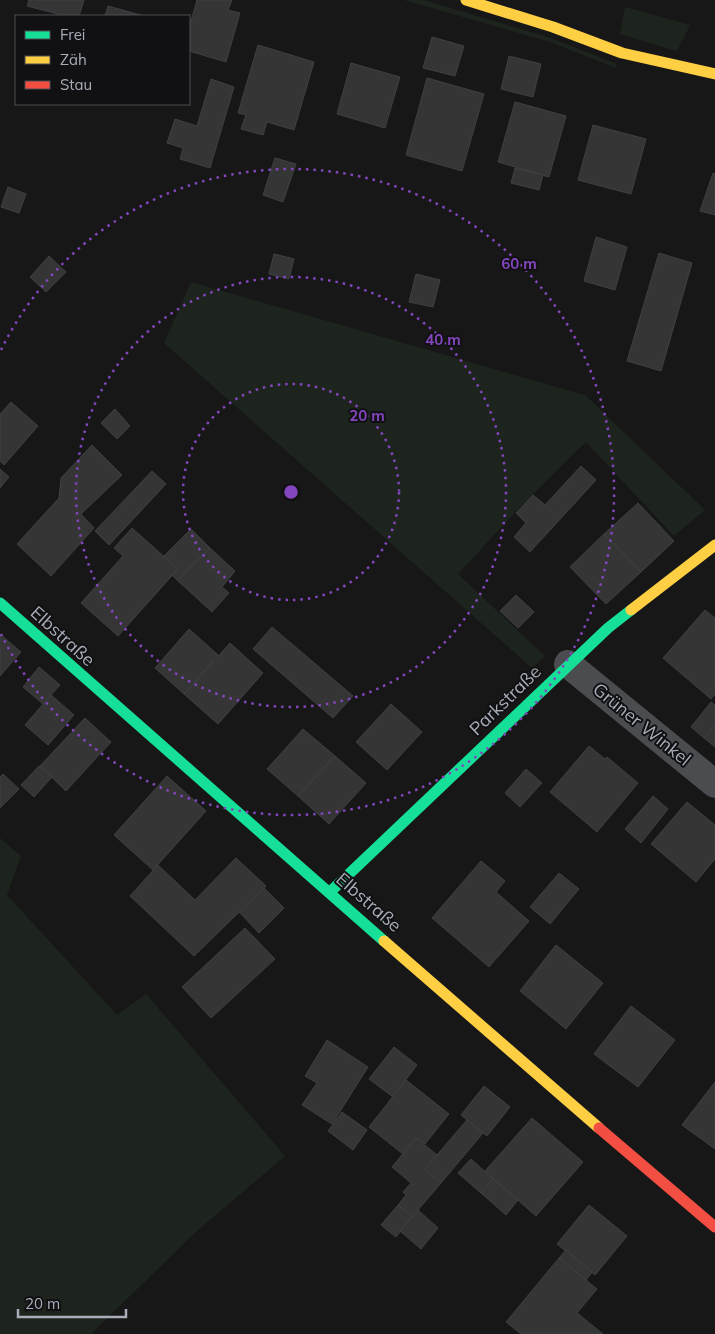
<svg xmlns="http://www.w3.org/2000/svg" width="715" height="1334" viewBox="0 0 715 1334" font-family="Mulish,sans-serif">
<style>
.green{fill:#1d241e}
.building{fill:#353536;stroke:#3f4043}
.lines{fill:none;stroke-linecap:round;stroke-linejoin:round}
.street{stroke:#4b4c50;stroke-width:28}
.fast{stroke:#16e098;stroke-width:11}
.slow{stroke:#ffcf43;stroke-width:11}
.jam{stroke:#f24e42;stroke-width:11}
.ring{fill:none;stroke:#8446be;stroke-width:2.5;stroke-dasharray:2.5 5}
.labels{text-anchor:middle;dominant-baseline:central;stroke-width:4;stroke-linejoin:round;paint-order:stroke}
.street-label{font-size:18px;fill:#a8adb8;stroke:#111113}
.centre{fill:#8446be;stroke:#111113;stroke-width:2.5}
.ring-label{font-size:15px;text-anchor:middle;font-weight:bold;fill:#8446be;stroke:#111113;stroke-width:4;stroke-linejoin:round;paint-order:stroke}
</style>
<rect width="100%" height="100%" fill="#171717"/>
<g class="green">
<polygon points="404,0 424,0 551,38 617,64 616,68 550,42"/>
<polygon points="625,7 690,25 677,51 620,34"/>
<polygon points="191,282 585,395 705,510 674,536 586,442 521,506 458,574 545,656 532,668 164,343"/>
<polygon points="0,838 21,856 7,895 117,1015 146,994 285,1156 197,1231 91,1334 0,1334"/>
</g>
<g class="building">
<polygon points="29,0 84,0 79,16 66,16 27,6"/>
<polygon points="197,0 232,0 228,10 240,13 226,62 189,51 189,28"/>
<polygon points="108,6 144,16 105,16"/>
<polygon points="432,37 464,46 455,76 423,68"/>
<polygon points="258,45 314,62 294,130 267,122 263,135 241,129 246,115 238,113"/>
<polygon points="509,56 541,64 533,97 501,89"/>
<polygon points="351,63 400,77 385,128 337,114"/>
<polygon points="427,78 484,94 462,171 406,155"/>
<polygon points="211,79 234,87 210,168 180,159 183,148 167,143 175,119 197,126"/>
<polygon points="515,102 566,116 549,177 498,162"/>
<polygon points="593,125 646,139 631,194 578,180"/>
<polygon points="275,158 296,164 283,202 263,195"/>
<polygon points="515,168 543,175 539,190 511,183"/>
<polygon points="713,173 715,174 715,215 700,211"/>
<polygon points="8,187 26,194 19,213 1,207"/>
<polygon points="596,237 627,247 615,290 584,281"/>
<polygon points="659,253 692,263 661,371 627,361"/>
<polygon points="274,254 294,259 289,279 269,274"/>
<polygon points="49,256 66,272 46,292 30,277"/>
<polygon points="416,274 440,280 433,307 409,302"/>
<polygon points="11,402 38,426 4,465 0,461 0,414"/>
<polygon points="115,409 130,426 117,439 101,423"/>
<polygon points="92,445 122,475 81,514 94,528 51,576 17,544 59,498 61,478"/>
<polygon points="581,466 596,480 530,552 514,537 526,523 516,513 533,495 545,505"/>
<polygon points="0,469 9,477 0,488"/>
<polygon points="152,471 166,484 109,545 95,531"/>
<polygon points="638,503 674,541 641,572 604,534"/>
<polygon points="132,528 178,569 118,636 81,603 123,556 114,548"/>
<polygon points="191,529 210,548 177,580 172,575 178,569 164,556"/>
<polygon points="604,534 641,572 606,604 570,567"/>
<polygon points="210,548 235,571 222,587 229,593 212,612 177,580"/>
<polygon points="516,595 534,612 518,628 500,611"/>
<polygon points="705,610 715,618 715,694 711,699 663,658"/>
<polygon points="272,627 353,696 333,718 253,649"/>
<polygon points="189,629 218,655 184,694 155,668"/>
<polygon points="0,634 21,652 0,676"/>
<polygon points="230,643 263,673 218,724 184,694"/>
<polygon points="39,667 60,685 43,704 23,687"/>
<polygon points="51,695 74,715 48,745 25,725"/>
<polygon points="711,702 715,705 715,725 704,738 691,727"/>
<polygon points="391,704 422,732 387,770 356,742"/>
<polygon points="85,718 111,742 66,791 40,766"/>
<polygon points="715,725 715,747 704,738"/>
<polygon points="303,729 335,756 298,796 267,769"/>
<polygon points="589,746 605,759 607,757 638,783 597,832 550,792"/>
<polygon points="335,756 366,783 329,824 298,796"/>
<polygon points="39,766 52,777 34,797 21,785"/>
<polygon points="526,769 542,783 520,807 505,793"/>
<polygon points="3,774 19,789 0,808 0,777"/>
<polygon points="167,776 206,811 153,870 114,835"/>
<polygon points="653,796 668,809 641,843 625,829"/>
<polygon points="687,802 715,825 715,859 696,882 651,844"/>
<polygon points="236,858 266,886 194,956 130,896 158,865 195,900"/>
<polygon points="481,861 505,881 496,892 529,921 489,967 432,918"/>
<polygon points="559,873 579,889 550,924 530,907"/>
<polygon points="264,888 284,908 259,933 239,912"/>
<polygon points="245,928 275,959 211,1018 182,987"/>
<polygon points="556,945 603,983 566,1029 520,991"/>
<polygon points="631,1006 675,1040 638,1087 594,1054"/>
<polygon points="327,1040 368,1067 332,1124 302,1105 317,1083 305,1076"/>
<polygon points="394,1047 417,1065 393,1097 369,1079"/>
<polygon points="406,1080 449,1114 425,1144 416,1138 403,1154 369,1127"/>
<polygon points="715,1082 715,1149 682,1125"/>
<polygon points="484,1086 510,1107 487,1136 461,1115"/>
<polygon points="342,1112 367,1130 353,1150 328,1131"/>
<polygon points="532,1118 583,1162 536,1216 485,1171"/>
<polygon points="467,1120 483,1133 441,1183 425,1169"/>
<polygon points="416,1138 437,1155 425,1169 441,1183 412,1217 398,1205 406,1195 403,1192 411,1183 392,1167"/>
<polygon points="471,1159 493,1179 481,1193 458,1173"/>
<polygon points="493,1179 518,1200 506,1215 481,1193"/>
<polygon points="398,1205 412,1217 396,1237 381,1225"/>
<polygon points="589,1205 627,1236 595,1275 557,1244"/>
<polygon points="418,1210 438,1228 421,1249 400,1231"/>
<polygon points="566,1250 592,1272 586,1280 559,1258"/>
<polygon points="559,1258 597,1289 577,1313 603,1334 521,1334 506,1322"/>
</g>
<g class="lines">
<polyline class="street" points="568,664 715,784"/>
<g class="fast">
<polyline points="0,603 384,941"/>
<polyline points="330,892 608,628 631,610"/>
</g>
<g class="slow">
<polyline points="466,0 553,27 622,53 715,74"/>
<polyline points="631,610 715,545"/>
<polyline points="384,941 599,1128"/>
</g>
<polyline class="jam" points="599,1128 715,1227"/>
</g>
<g class="ring">
<circle cx="291" cy="492" r="108"/>
<circle cx="291" cy="492" r="215"/>
<path d="M1 350A323 323 0 1 1 1 634"/>
</g>
<g class="labels">
<g class="street-label">
<text transform="translate(63 636) rotate(42)">Elbstraße</text>
<text transform="translate(505 700) rotate(-44)">Parkstraße</text>
<text transform="translate(642 724) rotate(39)">Grüner Winkel</text>
<text transform="translate(369 902) rotate(41)">Elbstraße</text>
</g>
</g>
<circle cx="291" cy="492" r="8" class="centre"/>
<g class="ring-label">
<text x="519" y="269">60 m</text>
<text x="443" y="345">40 m</text>
<text x="367" y="421">20 m</text>
</g>
<rect x="15" y="15" width="175" height="90" fill="#111113" stroke="#4d4f55"/>
<rect x="25" y="31" width="25" height="8" fill="#16e098" stroke="#4d4f55"/>
<text x="60" y="40" font-size="15" fill="#a8adb8">Frei</text>
<rect x="25" y="56" width="25" height="8" fill="#ffcf43" stroke="#4d4f55"/>
<text x="60" y="65" font-size="15" fill="#a8adb8">Zäh</text>
<rect x="25" y="81" width="25" height="8" fill="#f24e42" stroke="#4d4f55"/>
<text x="60" y="90" font-size="15" fill="#a8adb8">Stau</text>
<path d="M18 1309v8h108v-8" fill="none" stroke="#a8adb8" stroke-width="2.5"/>
<text x="25" y="1309" font-size="15" fill="#a8adb8" stroke="#111113" stroke-width="4" paint-order="stroke">20 m</text>
</svg>
